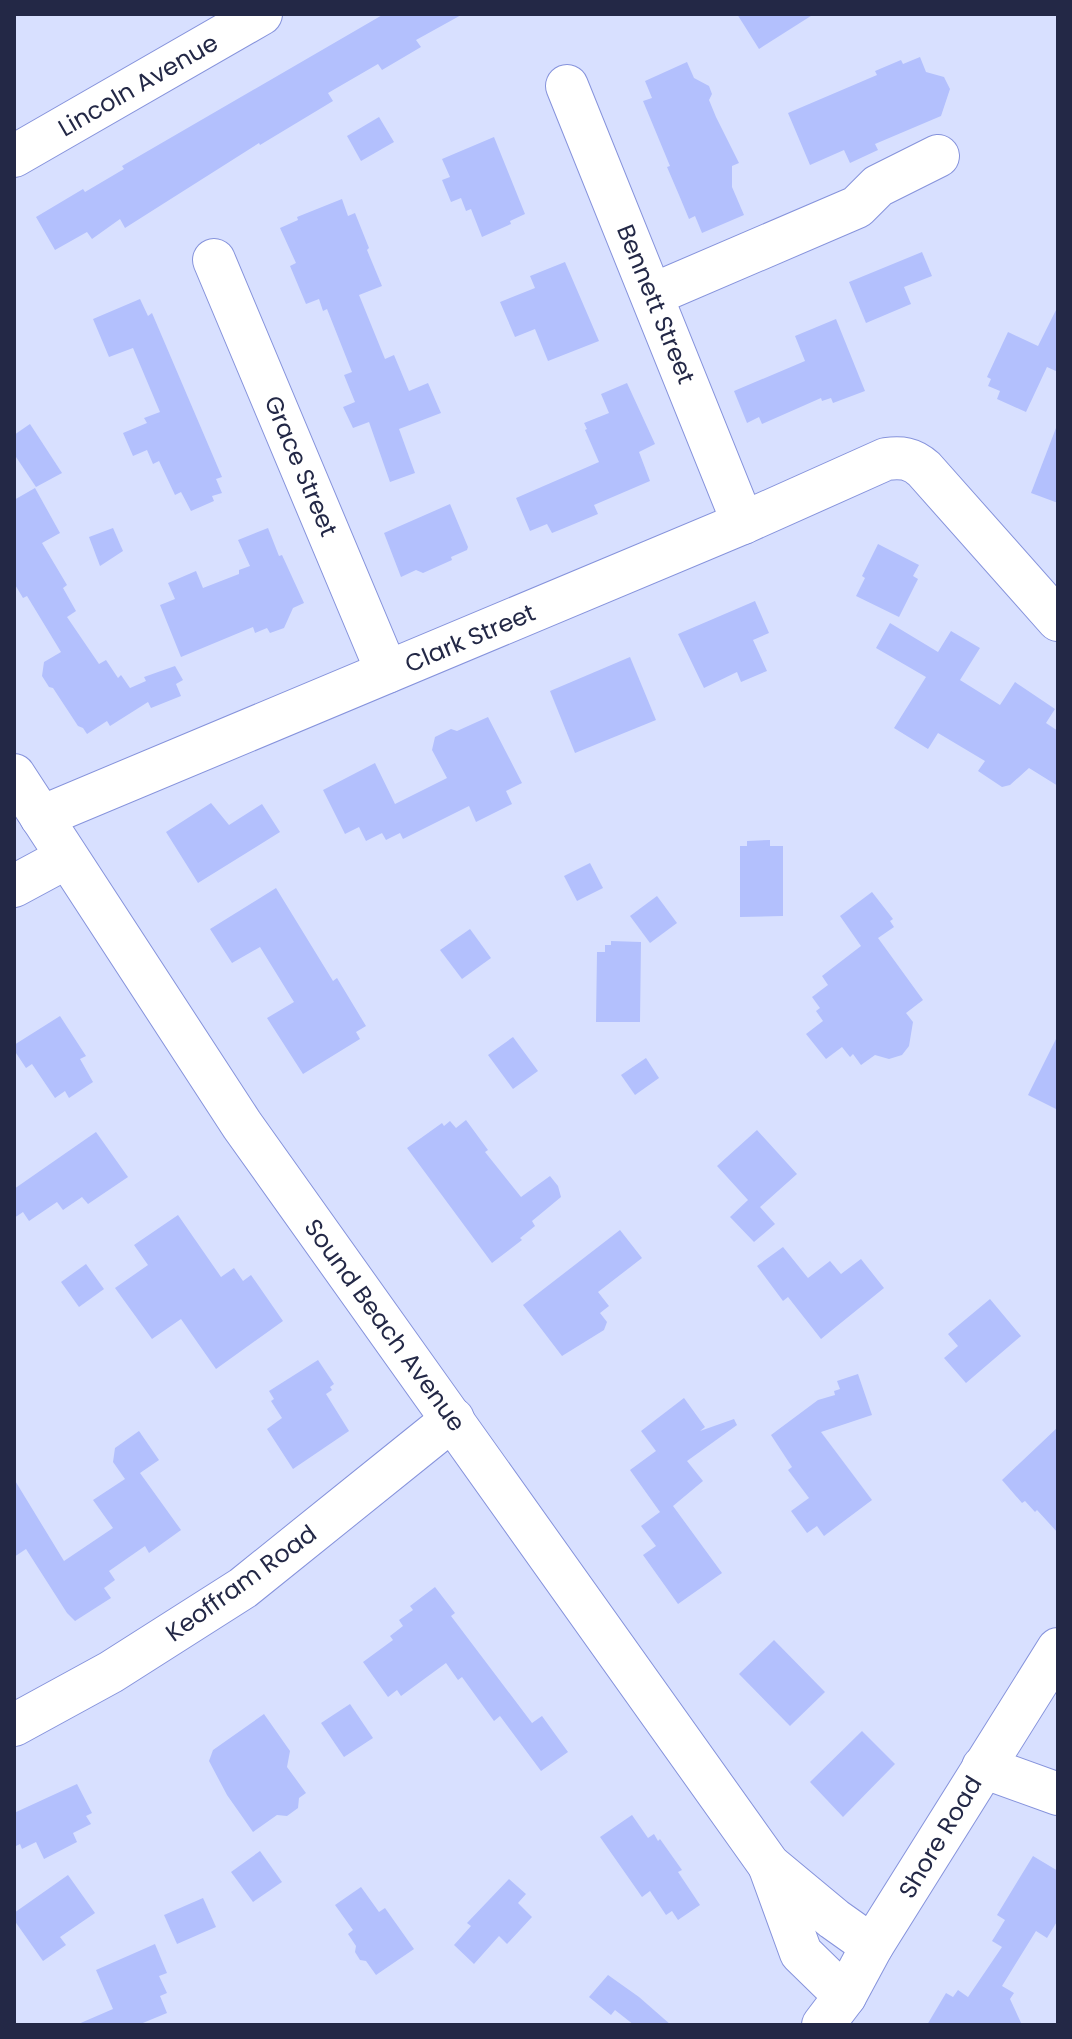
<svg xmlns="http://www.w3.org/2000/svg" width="1072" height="2039" viewBox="0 0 1072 2039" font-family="Poppins,sans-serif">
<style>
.building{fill:#b3c0fd}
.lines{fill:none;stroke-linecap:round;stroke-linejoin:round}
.minor-casing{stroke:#8693dc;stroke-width:44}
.minor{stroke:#fff;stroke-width:42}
.labels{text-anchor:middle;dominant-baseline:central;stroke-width:8;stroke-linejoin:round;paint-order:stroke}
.street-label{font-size:24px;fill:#232846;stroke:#fff}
</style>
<rect width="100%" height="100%" fill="#d8e0ff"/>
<g class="building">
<polygon points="384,14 463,14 416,40 421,47 382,70 378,64 328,93 333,101 260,145 259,143 125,228 120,219 92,239 87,232 55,250 36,217 83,189 85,192 124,169 122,166"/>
<polygon points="737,14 814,14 759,49"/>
<polygon points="920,57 926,72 944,77 950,89 941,116 875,144 878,150 850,163 844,150 810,165 788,113 877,75 875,71 901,60 903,64"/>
<polygon points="687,62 694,78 709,86 712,94 709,100 716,117 739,163 732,166 732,187 744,215 702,233 695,216 689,219 679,195 667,167 670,166 643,101 652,98 645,81"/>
<polygon points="379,117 394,142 361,161 347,136"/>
<polygon points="494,137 525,214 510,221 511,224 482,237 471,209 466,211 461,198 451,202 442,180 450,177 442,159"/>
<polygon points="342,199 348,216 355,213 369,248 367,250 382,286 359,295 385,359 394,355 409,391 428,383 441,413 399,429 415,473 390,482 369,422 353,428 343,407 355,402 344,375 352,372 327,309 323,311 319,299 306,304 290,266 296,263 280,228 298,220 297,217"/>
<polygon points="922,252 932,276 904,287 911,304 866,323 849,282"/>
<polygon points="565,262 599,341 548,361 535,329 515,337 500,302 535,288 530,276"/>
<polygon points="140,299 148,316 152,313 222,477 216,479 222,493 212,496 214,501 191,511 181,492 175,495 159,461 153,464 147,450 133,456 123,433 147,423 144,418 160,412 133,348 109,357 93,319"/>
<polygon points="1058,306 1058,372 1047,367 1026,412 997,399 1000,391 988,386 991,379 987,377 1008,332 1038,346"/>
<polygon points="836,319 865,391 833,403 831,398 822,401 821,398 762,424 759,417 747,423 734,391 805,361 795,336"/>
<polygon points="627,383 655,444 639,452 650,481 594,505 598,514 562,529 552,533 547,524 530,531 516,498 599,462 585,430 587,429 584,423 609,413 601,394"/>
<polygon points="30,424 62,473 36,487 14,454 14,435"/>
<polygon points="1056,428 1058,429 1058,503 1031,493"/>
<polygon points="35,488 60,533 42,543 67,585 63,588 76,611 67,617 99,664 106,660 118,678 121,675 130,688 146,681 144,677 175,666 183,680 176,684 181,696 151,708 148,702 110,726 107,721 87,734 83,728 78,726 53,688 49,687 42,676 44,662 61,652 27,596 23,598 14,583 14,500"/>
<polygon points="450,504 468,547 467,550 451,557 452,560 423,573 416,570 401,577 384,533"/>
<polygon points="113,528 123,551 100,566 89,537"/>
<polygon points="268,528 279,556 282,555 304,603 293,608 284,628 270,633 267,628 255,633 253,627 181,657 160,605 175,599 168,583 196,571 203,588 239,574 239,570 250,566 238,540"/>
<polygon points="878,544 919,565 913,576 918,579 899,617 856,596 865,578 862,576"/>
<polygon points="755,601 769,633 753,640 767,671 741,682 737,672 704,688 678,634"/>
<polygon points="890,623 938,652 951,631 980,648 960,680 1000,705 1015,682 1055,709 1046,723 1058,731 1058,786 1029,768 1010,785 1002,787 978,771 985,761 938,733 928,749 894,728 926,677 876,648"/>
<polygon points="630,657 656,720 575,753 550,691"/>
<polygon points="488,717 522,783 506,791 512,804 476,822 469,806 403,839 400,833 386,840 382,833 366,841 359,827 345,834 323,790 375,763 395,804 447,778 432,750 435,737 451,729 457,731"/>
<polygon points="211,803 229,825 262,804 280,832 198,883 166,832"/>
<polygon points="770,840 770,846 783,846 783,916 740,917 740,846 747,846 747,841"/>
<polygon points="590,863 603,888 577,901 564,876"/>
<polygon points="276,888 333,981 337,978 366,1026 356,1032 360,1039 303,1074 267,1018 294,1002 260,947 232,963 210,929"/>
<polygon points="872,892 893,919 890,921 894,927 878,938 923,1000 906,1013 913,1022 909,1046 902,1055 889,1059 875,1055 861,1065 853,1054 850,1057 842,1047 826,1059 806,1034 823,1021 816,1011 820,1008 812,997 828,985 822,976 861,946 840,916"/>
<polygon points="657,896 677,923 650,943 630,916"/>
<polygon points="470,929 491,958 462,979 440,950"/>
<polygon points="611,941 641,942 640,1022 596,1022 597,952 605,952 605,945 611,945"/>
<polygon points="60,1016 86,1056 80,1059 93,1082 69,1098 65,1091 55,1098 32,1064 26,1068 14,1050 14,1045"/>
<polygon points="1058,1035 1058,1110 1028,1095"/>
<polygon points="513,1037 538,1071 513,1089 488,1055"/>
<polygon points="646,1058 659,1078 635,1095 621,1075"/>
<polygon points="466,1120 488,1150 485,1152 521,1197 550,1176 558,1186 561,1197 532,1221 535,1226 520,1238 522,1240 492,1263 407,1148 442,1123 444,1126 450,1121 456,1128"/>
<polygon points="757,1130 797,1174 760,1207 775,1224 754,1242 730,1217 748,1200 717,1166"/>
<polygon points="96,1132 128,1177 88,1204 82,1197 63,1210 57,1202 29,1221 23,1212 14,1218 14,1189"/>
<polygon points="178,1215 221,1277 234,1268 243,1281 251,1275 283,1321 216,1369 181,1319 152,1339 115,1288 148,1265 134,1245"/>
<polygon points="620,1230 642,1258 598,1292 609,1306 600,1313 607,1322 604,1330 562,1356 523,1305"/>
<polygon points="783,1247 808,1278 830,1261 841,1274 861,1259 884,1288 821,1339 788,1297 783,1301 757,1266"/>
<polygon points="86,1264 104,1289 79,1307 61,1282"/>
<polygon points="990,1299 1021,1336 966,1383 944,1358 958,1346 948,1334"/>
<polygon points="318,1360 334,1384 330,1387 332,1390 326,1394 349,1431 293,1469 267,1429 282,1418 271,1401 274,1399 269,1391"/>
<polygon points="858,1374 872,1415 821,1432 872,1500 824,1536 817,1526 807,1533 791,1511 809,1498 788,1470 792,1467 771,1435 818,1400 835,1395 834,1391 840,1389 837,1381"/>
<polygon points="684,1398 705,1427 700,1431 734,1419 737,1425 687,1461 703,1481 673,1506 722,1573 678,1604 643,1555 656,1546 641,1526 660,1512 630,1470 656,1451 641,1431"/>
<polygon points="1058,1427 1058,1533 1037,1510 1035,1512 1025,1501 1022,1503 1002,1480"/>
<polygon points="139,1431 159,1460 140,1473 181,1530 149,1553 145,1546 109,1571 115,1580 104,1588 111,1598 75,1621 67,1613 26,1549 14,1557 14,1479 64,1561 113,1528 93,1500 125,1479 113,1462 115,1448"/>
<polygon points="435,1587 455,1613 451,1616 532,1723 542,1716 568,1752 541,1771 500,1716 494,1721 462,1677 458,1680 446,1663 401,1696 397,1690 388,1697 363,1662 393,1640 390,1636 403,1626 399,1620 413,1610 410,1606"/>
<polygon points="774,1640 825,1692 790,1726 739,1674"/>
<polygon points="350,1704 373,1738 344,1757 321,1723"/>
<polygon points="264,1714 290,1751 287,1767 306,1793 299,1798 298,1808 287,1816 277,1815 253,1832 227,1795 209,1761 213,1750"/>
<polygon points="862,1731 895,1764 843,1817 810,1782"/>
<polygon points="77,1784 92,1813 86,1816 91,1824 73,1833 77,1842 44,1859 36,1842 22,1849 20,1844 14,1847 14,1813"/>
<polygon points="632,1815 648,1838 654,1834 658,1841 660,1839 682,1870 678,1872 700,1905 678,1920 672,1911 666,1915 650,1891 642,1897 600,1837"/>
<polygon points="260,1851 282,1882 253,1902 231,1872"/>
<polygon points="1033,1856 1058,1871 1058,1920 1047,1938 1036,1931 1002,1986 1014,1993 1010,1999 1022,2025 927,2025 946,1993 953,1997 958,1990 968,1997 1002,1947 992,1941 1005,1920 997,1915"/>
<polygon points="68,1875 95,1913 60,1937 66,1945 43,1961 14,1920 14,1913"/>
<polygon points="509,1879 526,1894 518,1903 532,1917 507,1944 499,1936 474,1964 454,1945 471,1926 467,1923"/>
<polygon points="361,1887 379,1912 385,1908 414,1949 376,1975 366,1961 360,1960 355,1952 356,1946 348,1934 353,1930 335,1905"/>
<polygon points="203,1898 216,1927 177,1944 164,1915"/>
<polygon points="155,1944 167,1973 159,1976 167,1993 160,1996 167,2013 138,2025 76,2025 113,2009 96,1970"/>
<polygon points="608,1975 639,1997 671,2025 634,2025 615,2010 611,2015 589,1997"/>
</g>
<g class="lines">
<g class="minor-casing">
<g id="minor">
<polyline points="567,86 743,523"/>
<polyline points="14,156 261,14"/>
<polyline points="214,260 387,672"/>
<polyline points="652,295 857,207 878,186 938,156"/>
<polyline points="14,775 242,1125 769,1865 834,1919 872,1946"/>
<path d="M41,817l702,-294 143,-64c15,-2 26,-1 38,10l134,151"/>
<polyline points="14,886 66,858"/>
<polyline points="14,1725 111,1672 243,1588 453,1419"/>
<polyline points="983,1767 1058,1794"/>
<polyline points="769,1865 801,1953 845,1996"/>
<polyline points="823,2025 845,1996 872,1946 1058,1649"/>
</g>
</g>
<use href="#minor" class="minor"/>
</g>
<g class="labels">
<g class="street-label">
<text transform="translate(138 85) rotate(-30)">Lincoln Avenue</text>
<text transform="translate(656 304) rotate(68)">Bennett Street</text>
<text transform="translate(301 466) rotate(67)">Grace Street</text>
<text transform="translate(470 638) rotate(-23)">Clark Street</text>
<text transform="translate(385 1325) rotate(54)">Sound Beach Avenue</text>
<text transform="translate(241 1583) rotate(-36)">Keoffram Road</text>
<text transform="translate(940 1837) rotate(-59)">Shore Road</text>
</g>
</g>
<rect width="1072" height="2039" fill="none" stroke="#232846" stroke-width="32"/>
</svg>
